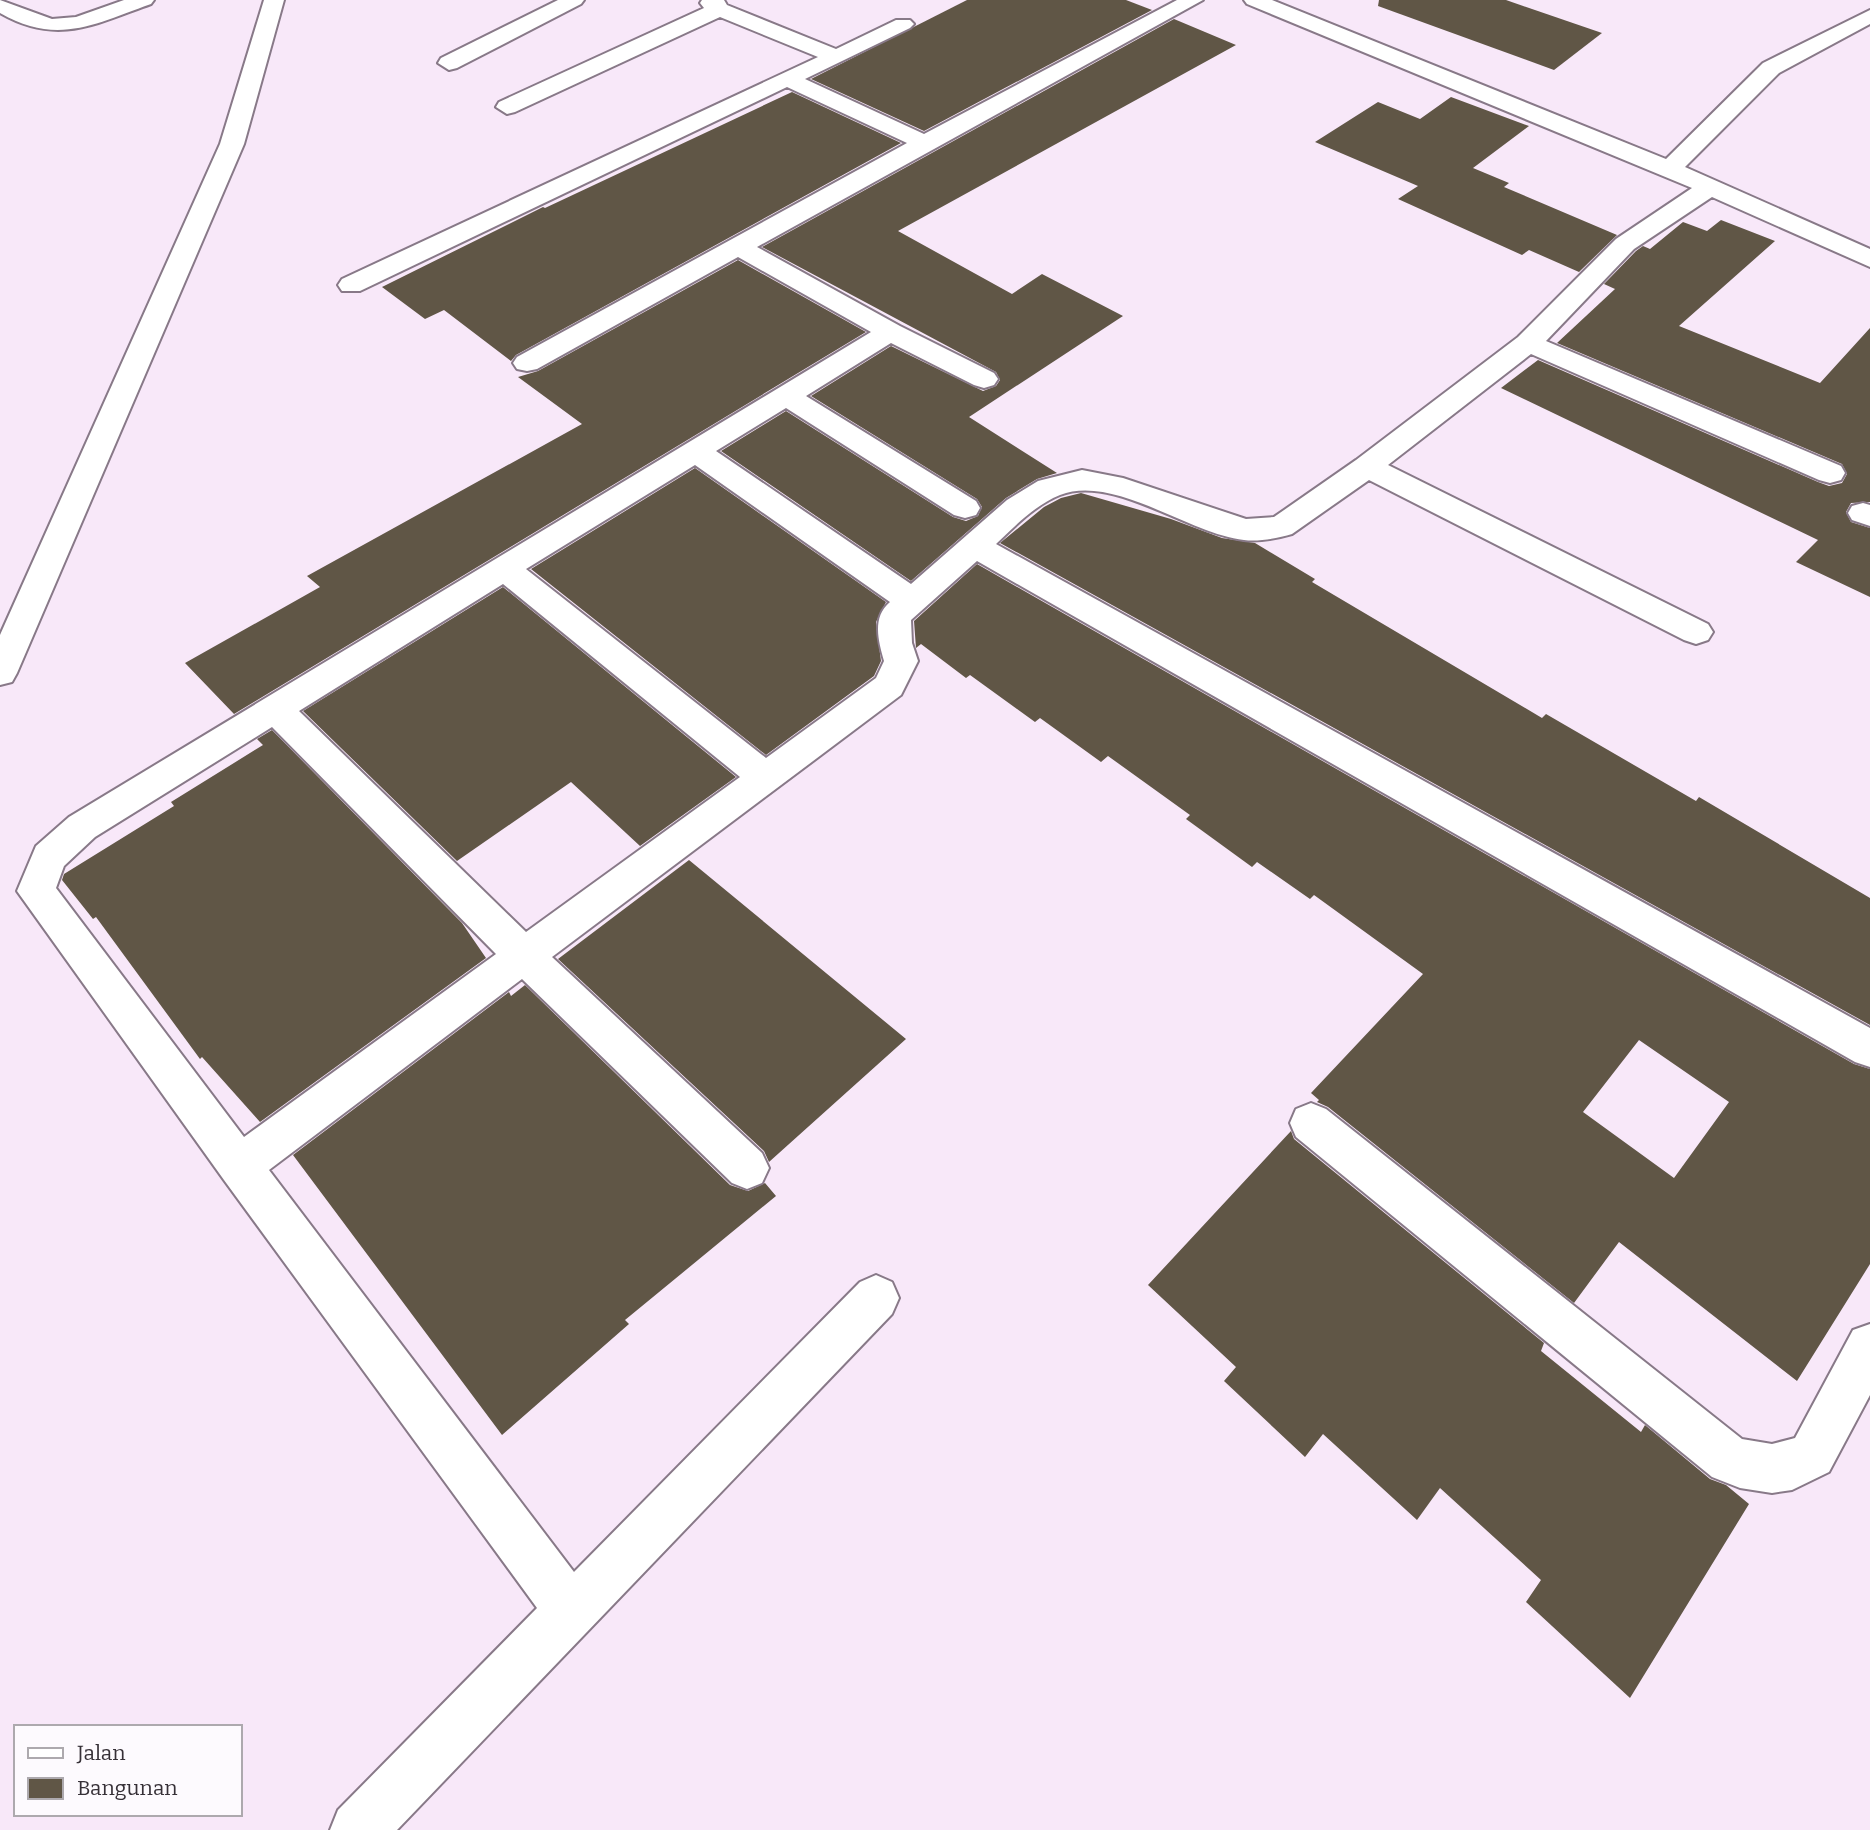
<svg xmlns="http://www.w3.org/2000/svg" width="1870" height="1830" viewBox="0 0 1870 1830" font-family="Bitter,serif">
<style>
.building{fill:#605646;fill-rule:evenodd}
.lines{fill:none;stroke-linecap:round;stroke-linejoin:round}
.minor-casing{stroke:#887988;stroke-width:4}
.minor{fill:#fff;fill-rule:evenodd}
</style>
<rect width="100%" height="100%" fill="#f8e8f9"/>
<g class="building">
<polygon points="967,0 1126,0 1152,10 924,131 811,79"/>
<polygon points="1379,0 1506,0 1602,33 1554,70 1378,6"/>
<polygon points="1174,19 1236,45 898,231 1012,294 1042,274 1123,316 969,417 1057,473 1037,479 1006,498 911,581 721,451 786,411 953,517 966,521 978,516 982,507 977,499 811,396 891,346 983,391 996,386 1000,380 996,372 762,247"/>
<polygon points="792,92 901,143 516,355 511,361 444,310 425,319 382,287 543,207 545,208"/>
<polygon points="1451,97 1529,126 1473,168 1509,183 1504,187 1617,235 1579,272 1529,250 1522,255 1398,199 1418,186 1315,142 1378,102 1420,119"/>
<polygon points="1721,220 1775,241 1679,326 1820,383 1870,328 1870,502 1851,503 1846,512 1851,522 1870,528 1870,597 1796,562 1818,540 1501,388 1538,360 1818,482 1829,486 1842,483 1847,474 1842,464 1557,343 1615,289 1604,284 1636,251 1643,246 1650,249 1683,222 1707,231"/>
<polygon points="738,260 866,332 234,714 185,663 320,587 307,576 582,424 518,377 538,371"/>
<polygon points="695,468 886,602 876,622 881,661 874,676 766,755 531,569"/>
<polygon points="1081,493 1171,519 1222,538 1255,543 1315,579 1312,582 1542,718 1546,714 1696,801 1699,797 1870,898 1870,1025 1000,543 1044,507 1061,498"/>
<path d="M977,564l877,500 16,5v195l-73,117 -178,-139 -45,61 -246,-196 -11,-5 2,-2 -8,-7 112,-119 -109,-79 -4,4 -53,-37 -5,5 -66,-48 4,-4 -82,-59 -7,6 -61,-44 -5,4 -65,-47 -4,3 -45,-34 -5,4 -2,-27zM1639,1040l90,62 -55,76 -91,-66z"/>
<polygon points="503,587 736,777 640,846 571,782 457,861 303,711"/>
<polygon points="272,730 462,923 486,958 260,1122 202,1057 200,1059 96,917 93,919 62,880 64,874 174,806 171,802 263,745 257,739"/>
<polygon points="689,860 906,1039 769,1162 764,1151 558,959"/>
<polygon points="525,985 730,1185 748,1191 765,1183 776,1196 625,1320 629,1324 502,1435 293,1155 509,992 511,996"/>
<polygon points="1291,1131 1294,1139 1544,1343 1541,1351 1641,1432 1645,1425 1710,1479 1726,1485 1749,1504 1630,1698 1526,1602 1541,1580 1440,1488 1417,1520 1323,1434 1305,1457 1224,1381 1236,1367 1148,1285"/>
</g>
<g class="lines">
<g class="minor-casing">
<g id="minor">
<path d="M0,0l52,19 24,-2 48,-17h30l-3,4c-56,20 -94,42 -151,9z"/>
<polygon points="264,0 284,0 244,144 17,673 12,682 0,685 0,635 220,144"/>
<polygon points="558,0 584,0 581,4 457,68 449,70 438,63 441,58"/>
<path d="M702,0h22l3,5 109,44 60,-29h14l4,4 -4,4 -105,51 119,55 253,-134h26l-446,247 143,79 94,47 4,6 -4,6 -10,3 -10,-3 -83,-42 -85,53 170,105 4,7 -4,7 -11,3 -11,-3 -168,-107 -70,43 195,133 96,-84 31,-19 44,-11 41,8 123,41 28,-2 82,-57 162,-123 98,-98 76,-51 -445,-184 -3,-4h28l394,159 97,-96 107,-53v14l-91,49 -94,94 185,82v18l-158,-70 -78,52 -88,92 295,125 4,7 -4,7 -11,3 -11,-3 -288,-126 -143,111 320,159 5,8 -5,8 -12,4 -12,-4 -315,-160 -77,54c-14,4 -33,8 -48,6 -55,-6 -130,-66 -184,-45 -25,10 -45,31 -64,49l874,484v39l-15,-5 -878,-501 -66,59 1,23 6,18 -17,34 -349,262 210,196 7,15 -7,15 -15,6 -15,-6 -210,-204 -253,191 305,402 286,-290 16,-7 16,7 7,16 -7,16 -495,516h-67l8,-20 199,-202 -313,-428 -207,-289 19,-45 33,-29 802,-485 -133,-75 -201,112 -10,2 -10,-2 -4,-6 4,-6 390,-214 -120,-56 -427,204h-18l-4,-6 4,-6 476,-222 -98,-40 -205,95 -8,2 -11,-7 3,-5 205,-94 -4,-5zM695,465l195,137c-18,15 -12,38 -6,59l-8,17 -110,80 -240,-189zM503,584l237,193 -214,155 -227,-221zM272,727l224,227 -252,183 -188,-249 8,-22 31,-29z"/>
<polygon points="1863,503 1870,505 1870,526 1852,520 1848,513 1852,506"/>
<polygon points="1311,1103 1326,1109 1742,1439 1772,1444 1795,1438 1853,1330 1870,1324 1870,1395 1829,1472 1792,1490 1772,1493 1740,1488 1712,1477 1296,1137 1290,1123 1296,1109"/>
</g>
</g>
<use href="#minor" class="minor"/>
</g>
<rect x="14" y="1725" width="228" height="91" fill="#fdfafe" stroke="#ada9ae" stroke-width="2"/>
<rect x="28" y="1748" width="35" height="10" fill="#ffffff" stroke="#ada9ae" stroke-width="2"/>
<text x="77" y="1760" font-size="21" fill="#363037">Jalan</text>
<rect x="28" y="1778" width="35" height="21" fill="#605646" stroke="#ada9ae" stroke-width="2"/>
<text x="77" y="1795" font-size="21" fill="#363037">Bangunan</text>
</svg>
